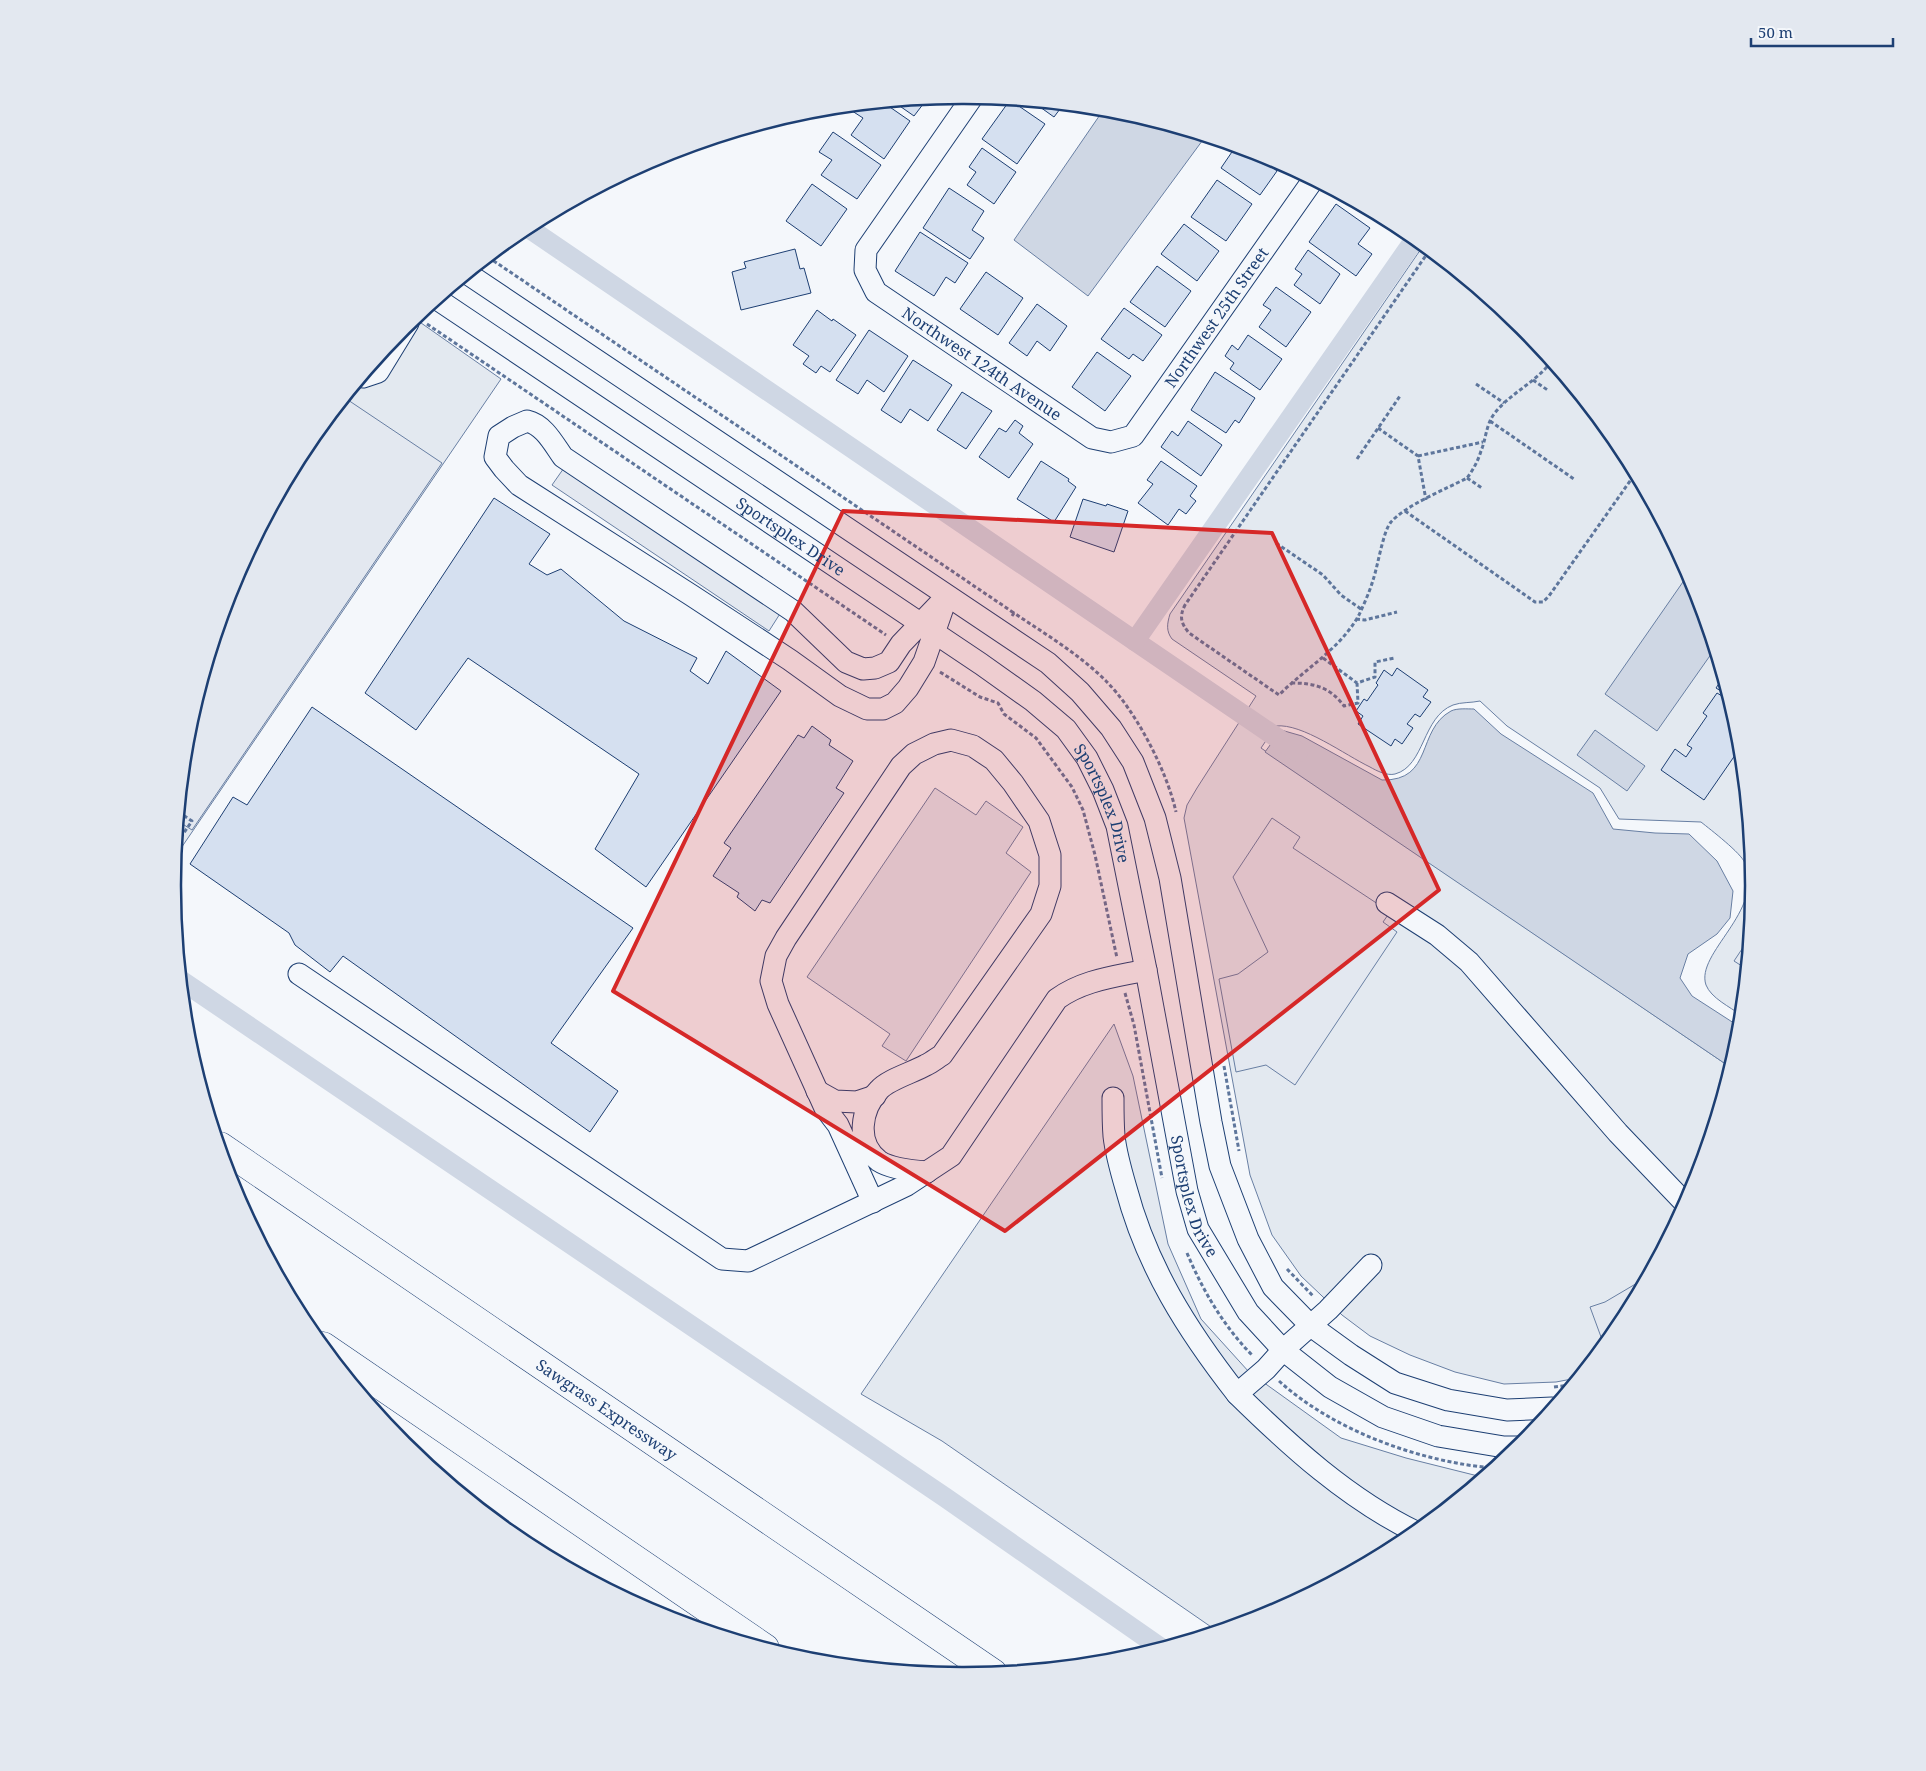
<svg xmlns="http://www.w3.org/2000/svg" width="1926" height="1771" viewBox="0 0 1926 1771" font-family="'Noto Serif',serif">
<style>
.green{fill:#e3e9f0;stroke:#687fa3}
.parking{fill:#e3e8f0;stroke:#687fa3}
.water{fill:#cfd7e4;stroke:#687fa3}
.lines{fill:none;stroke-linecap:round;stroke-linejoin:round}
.canal{stroke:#cfd7e4;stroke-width:20}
.building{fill:#d5e0f0;stroke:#1d3f73}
.minor-casing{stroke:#1d3f73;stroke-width:23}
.highway-casing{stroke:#1d3f73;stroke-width:29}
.path{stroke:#5e769c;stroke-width:3;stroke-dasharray:4 2.5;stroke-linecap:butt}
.minor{stroke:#f4f7fb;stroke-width:21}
.highway{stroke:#f4f7fb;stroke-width:28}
.marked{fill:#d62828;fill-opacity:0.2;stroke:#d62828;stroke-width:4;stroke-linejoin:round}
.labels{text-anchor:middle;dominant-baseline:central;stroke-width:4;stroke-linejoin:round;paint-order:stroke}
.street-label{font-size:16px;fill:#1d3f73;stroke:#f4f7fb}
.rim{fill:none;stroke:#1d3f73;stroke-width:2.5}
</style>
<rect width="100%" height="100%" fill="#f4f7fb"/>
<g class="green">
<path d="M1423,246l99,81 98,120 73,136 45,149 15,154 -12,129c-11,-8 -30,-17 -35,-30 -11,-32 59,-74 39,-122 -4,-10 -34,-33 -44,-41l-82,-3 -19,-31 -93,-62 -27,-25c-9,2 -19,1 -27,4 -31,12 -28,61 -58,69 -8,2 -18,-3 -25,-7 -25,-12 -68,-44 -94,-41l-15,22 469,319 -37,121 -73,137 -43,53 -21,4 -52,2 -49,-12 -45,-17 -40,-19 -28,-21 -41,-39 -29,-41 -22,-60 -66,-357 3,-13 10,-17 59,-92 -84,-57c-6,-8 -5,-15 -2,-25z"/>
<polygon points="414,318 501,379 175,857 188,731 233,583 306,446 404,326"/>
<polygon points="1114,1024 1133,1076 1168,1244 1201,1319 1249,1372 1341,1438 1406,1458 1482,1477 1402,1543 1265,1616 1217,1631 942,1441 861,1394"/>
</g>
<g class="parking">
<polygon points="345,398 442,463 192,830 181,823 178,826 188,731 233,583 306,446"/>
<polygon points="566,465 783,609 769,631 552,485"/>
<polygon points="935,788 976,815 986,801 1023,827 1006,853 1031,872 906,1061 882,1046 890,1034 807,977"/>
<polygon points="1272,818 1300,837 1293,848 1390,912 1383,922 1397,932 1295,1085 1266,1065 1236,1072 1219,979 1238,974 1268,952 1233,877"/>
<polygon points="1748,940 1745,968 1734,961"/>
<polygon points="1644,1279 1620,1325 1604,1345 1590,1307 1605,1302"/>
</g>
<g class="water">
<polygon points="1104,109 1118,110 1205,137 1088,296 1014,240"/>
<polygon points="1685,579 1694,586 1714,650 1657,731 1605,694"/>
<path d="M1474,709l27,25 92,59 20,36 42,4 34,1 28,27 16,30 -3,27 -13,16 -29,20 -8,24 12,18 48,31 -2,13 -8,27 -465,-315 16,-22 21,6 80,44c52,1 34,-50 69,-69 6,-3 16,-2 23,-2z"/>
<polygon points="1595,730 1645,766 1627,791 1577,755"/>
</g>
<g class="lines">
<g class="canal">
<polyline points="527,227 1298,752"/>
<polyline points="1135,641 1415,239"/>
<polyline points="182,981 946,1498 1161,1648"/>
</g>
</g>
<g class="building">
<polygon points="927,99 914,116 894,102"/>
<polygon points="1010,100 1045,124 1017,164 982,139"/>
<polygon points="1033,102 1063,105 1054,117"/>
<polygon points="884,103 910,121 884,159 851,135 863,118 849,109 851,106"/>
<polygon points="833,132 881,165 857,199 821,175 832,160 819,152"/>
<polygon points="1236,146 1271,158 1267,163 1277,171 1260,195 1221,168"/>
<polygon points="982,148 1016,172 994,204 967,185 976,172 969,167"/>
<polygon points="1217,180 1252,204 1226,241 1191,217"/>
<polygon points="812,184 847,209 821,246 786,221"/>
<polygon points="949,188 984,211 972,230 984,238 970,259 923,228"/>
<polygon points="1336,204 1370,228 1358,244 1372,254 1356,276 1309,242"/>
<polygon points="1357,204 1380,217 1379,219"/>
<polygon points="1184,224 1219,251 1197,281 1161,254"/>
<polygon points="920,232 968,263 955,283 946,277 934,296 895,271"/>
<polygon points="795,249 800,269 804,268 811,293 741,310 732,272 746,268 744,262"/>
<polygon points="1308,250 1340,274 1320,304 1294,285 1302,274 1295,269"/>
<polygon points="1157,266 1191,291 1165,327 1130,302"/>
<polygon points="986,272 1023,298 998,335 960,309"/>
<polygon points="1276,287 1311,312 1286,347 1259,327 1271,310 1263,305"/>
<polygon points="1037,304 1067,326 1050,351 1037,341 1027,356 1009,343"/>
<polygon points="1124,308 1162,335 1143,361 1133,354 1129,359 1101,339"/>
<polygon points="817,310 832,321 833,319 856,335 830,372 821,366 816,373 803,364 809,356 793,345"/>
<polygon points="869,330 908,356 884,392 867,380 858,394 836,380"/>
<polygon points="1248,335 1282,359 1260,390 1230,369 1234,363 1225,356 1232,345 1238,350"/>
<polygon points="1097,352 1131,376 1105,411 1072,387"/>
<polygon points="913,360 952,385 928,421 910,409 901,423 881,410"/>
<polygon points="1215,372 1255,398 1239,423 1235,420 1226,433 1191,410"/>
<polygon points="962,392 992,411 966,449 937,430"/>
<polygon points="1015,420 1023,426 1019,433 1033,444 1009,478 979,457 999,428 1006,432"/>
<polygon points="1188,421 1222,445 1201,476 1161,447 1172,431 1178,436"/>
<polygon points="1041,461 1069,479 1068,481 1076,487 1054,522 1017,499"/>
<polygon points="1161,461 1197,486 1190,496 1196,501 1186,514 1179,509 1168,525 1138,503 1153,484 1147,480"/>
<polygon points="494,498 550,534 529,564 547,575 561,569 624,621 697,658 690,671 708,684 726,651 781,691 646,887 595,849 639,774 468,658 416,730 365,693"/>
<polygon points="1083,499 1106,506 1107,504 1128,511 1114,552 1070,537"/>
<polygon points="1397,668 1428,690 1423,697 1431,702 1420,717 1415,714 1407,724 1413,728 1402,744 1395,739 1391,746 1358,724 1363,716 1356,711 1364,699 1367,701 1378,685 1376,683 1384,670 1392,676"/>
<polygon points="1722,679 1738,732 1740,748 1704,800 1661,770 1675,749 1686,757 1692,748 1687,745 1707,716 1703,713 1717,693 1722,696 1724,693 1716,688"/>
<polygon points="312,707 633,928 551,1043 618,1091 590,1132 343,956 330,972 295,945 289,933 190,864 233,797 247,805"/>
<polygon points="812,726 831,740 829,745 853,761 836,788 844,793 770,903 762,900 755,911 737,897 739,893 713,876 731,848 724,843 798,735 804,738"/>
</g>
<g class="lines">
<g class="minor-casing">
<g id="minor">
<path id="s1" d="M973,96l-107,154 -1,20 11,22 216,146 19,4 22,-6 180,-256"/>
<polyline points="468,274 1048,663 1080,692 1111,728 1133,762 1155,818 1170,878 1211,1122 1220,1166 1248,1239 1273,1287 1311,1326 1351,1355 1395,1383 1448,1400 1507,1410 1552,1408"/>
<path id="s2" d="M437,299l544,365 52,37 33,28 21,29 16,32 14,36 29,144 41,221 11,38 50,83 35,38 47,37 53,30 55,19 66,11h15"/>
<polyline points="363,377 378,372 408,323"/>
<path d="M527,421c17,4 26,22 36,36l230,154 53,51 17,7 12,-1 14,-6 12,-18 46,-48 -23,66 -16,26 -13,15 -12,6h-16l-27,-13 -50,-36 -99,-65 -172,-110 -15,-16 -9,-12 4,-21 14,-9z"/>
<polyline points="1387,903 1437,935 1469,962 1618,1133 1685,1203"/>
<path d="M299,974l423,285 26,2 159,-76 44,-29 106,-157c26,-19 57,-22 89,-29"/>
<polyline points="817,1091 835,1101 857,1102 875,1096"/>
<path d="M1113,1098c0,13 0,26 1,38 2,18 7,35 12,52 21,79 61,142 111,206l29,-25 17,-19 45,-40 43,-45"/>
<path d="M873,1202l-35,-77 -13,-17 -47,-104 -7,-23 5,-25 10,-18 115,-172 13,-12 20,-10 17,-4 22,6 21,14 19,23 26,38 11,34v31l-9,28 -99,141c-5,3 -10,7 -16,10 -12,7 -39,15 -47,25 -18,19 -24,53 0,71 12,8 34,10 48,11"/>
<path d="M1237,1394c53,52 111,105 179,138"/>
</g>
</g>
<g class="highway-casing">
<g id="highway">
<path id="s3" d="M220,1146l773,527"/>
<polyline points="323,1346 765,1648"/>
</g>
</g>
<g class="path">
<path d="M1429,251l-244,354c-6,12 -4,18 4,28l90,62c27,-27 61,-46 80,-80 5,-11 11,-24 14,-35 5,-14 10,-49 18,-58 15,-17 55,-33 76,-44 6,-8 11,-17 14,-27 5,-12 5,-26 13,-37 15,-20 41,-31 57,-52"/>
<polyline points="488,257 1014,613"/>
<polyline points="427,324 886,635"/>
<polyline points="1533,380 1549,391"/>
<polyline points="1476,384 1504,403"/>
<polyline points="1490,421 1574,479"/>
<polyline points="1378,428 1418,456 1426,500"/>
<polyline points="1418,456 1483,442"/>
<polyline points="1357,459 1400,396"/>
<polyline points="1467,478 1482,488"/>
<polyline points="1405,511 1535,602 1543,602 1549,596 1635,474"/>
<polyline points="1276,543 1323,575 1341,595 1361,609"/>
<path d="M1012,616l2,-3c31,21 65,41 92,68 30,30 61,90 70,131"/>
<polyline points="1356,619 1365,620 1397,612"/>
<polyline points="1323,658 1357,683 1375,677 1375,662 1395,658"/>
<polyline points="940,672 980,697 998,703 1004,714 1036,738 1072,787 1083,810 1095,855 1117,958"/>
<path d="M1291,683c23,0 39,4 53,23l14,-3 -1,-20"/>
<polyline points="177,843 192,821 180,813"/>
<polyline points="1125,993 1134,1025 1162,1178"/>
<polyline points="1224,1066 1239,1151"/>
<path d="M1187,1253c16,38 37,74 66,103"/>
<polyline points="1287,1269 1314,1297"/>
<path d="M1279,1381c55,50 142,81 214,87"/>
<polyline points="1554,1387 1571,1385"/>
</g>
<use href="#minor" class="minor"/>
<use href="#highway" class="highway"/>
</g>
<path class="marked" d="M843,511l429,22 167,357 -434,341 -392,-240z"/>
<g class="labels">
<g class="street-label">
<text stroke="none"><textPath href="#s1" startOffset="680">Northwest 25th Street</textPath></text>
<text stroke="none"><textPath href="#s1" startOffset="360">Northwest 124th Avenue</textPath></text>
<text stroke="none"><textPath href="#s2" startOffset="426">Sportsplex Drive</textPath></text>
<text stroke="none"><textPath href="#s2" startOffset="846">Sportsplex Drive</textPath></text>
<text stroke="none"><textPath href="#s2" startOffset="1251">Sportsplex Drive</textPath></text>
<text stroke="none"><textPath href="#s3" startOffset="468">Sawgrass Expressway</textPath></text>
</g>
</g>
<path d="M0 0H1926V1771H0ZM962 104H964A781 781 0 0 1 1745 885V886A781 781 0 0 1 964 1667H962A781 781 0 0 1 181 886V885A781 781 0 0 1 962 104Z" fill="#e3e8f0" fill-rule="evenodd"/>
<path class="rim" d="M962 104H964A781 781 0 0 1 1745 885V886A781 781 0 0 1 964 1667H962A781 781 0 0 1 181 886V885A781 781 0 0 1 962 104Z"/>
<path d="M1751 38v8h142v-8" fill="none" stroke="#1d3f73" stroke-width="2.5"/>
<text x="1758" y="38" font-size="15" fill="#1d3f73" stroke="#f4f7fb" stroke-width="4" paint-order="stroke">50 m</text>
</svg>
